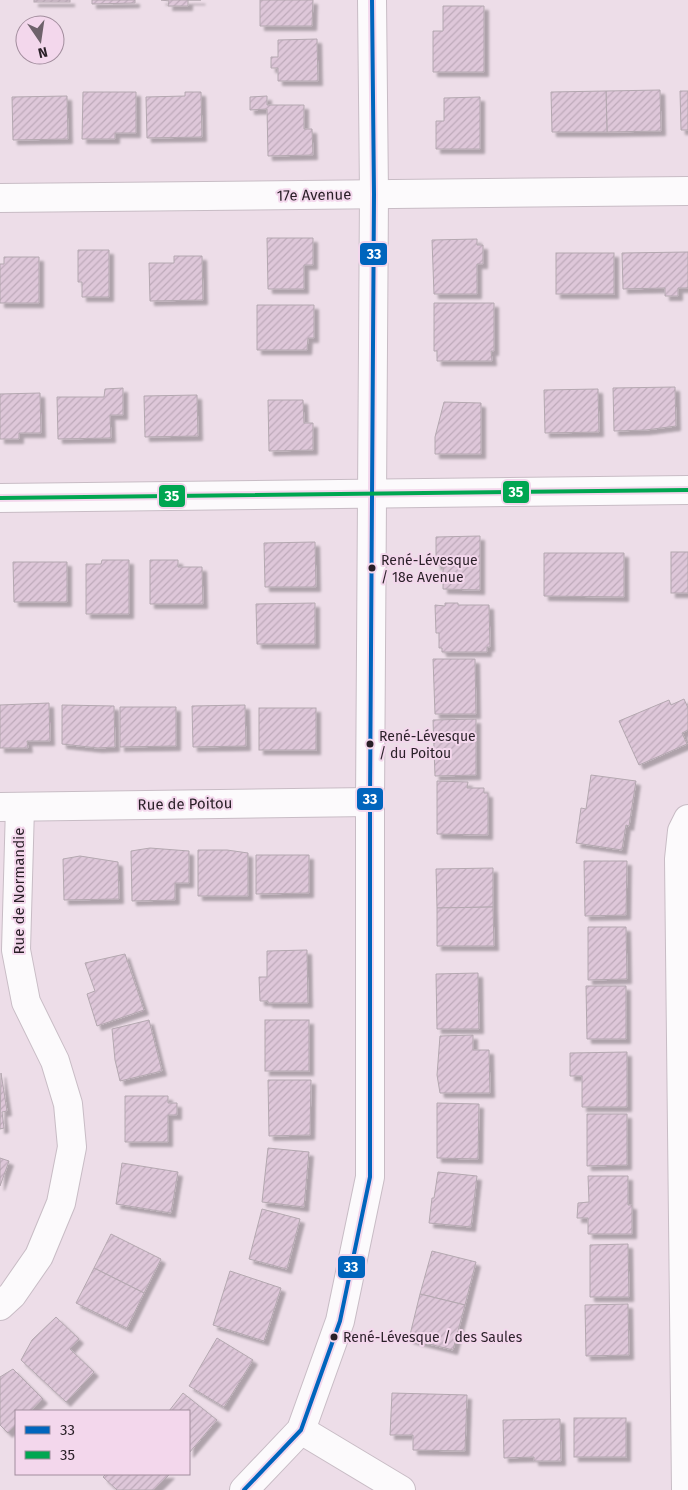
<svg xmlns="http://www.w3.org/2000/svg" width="688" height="1490" viewBox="0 0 688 1490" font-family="'Fira Sans',sans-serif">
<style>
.building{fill:url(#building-hatch);stroke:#b4a8b0;filter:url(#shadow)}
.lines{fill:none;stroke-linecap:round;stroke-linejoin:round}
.minor-casing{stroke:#c8bcc5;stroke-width:30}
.minor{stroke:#fcfafc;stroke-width:28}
.bus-1-casing{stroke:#f3d7ec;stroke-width:8}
.bus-2-casing{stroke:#f3d7ec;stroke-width:8}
.bus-1{stroke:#0065bd;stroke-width:4}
.bus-2{stroke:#00a651;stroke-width:4}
.bus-dot{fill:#291f27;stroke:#f3d7ec;stroke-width:2}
.labels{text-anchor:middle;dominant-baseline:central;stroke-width:4;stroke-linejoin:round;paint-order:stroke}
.bus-label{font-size:14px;fill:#291f27;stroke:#f3d7ec;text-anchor:start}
.street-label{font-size:15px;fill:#291f27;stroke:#f3d7ec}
.line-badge{stroke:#f3d7ec;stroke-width:2}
.badge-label{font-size:14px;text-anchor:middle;font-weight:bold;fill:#fff}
</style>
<defs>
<pattern id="building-hatch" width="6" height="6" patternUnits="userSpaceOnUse" patternTransform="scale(1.25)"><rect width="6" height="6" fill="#dec7d9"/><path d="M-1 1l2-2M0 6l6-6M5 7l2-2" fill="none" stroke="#beaaba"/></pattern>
<filter id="shadow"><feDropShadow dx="4.5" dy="4.5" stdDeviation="1" flood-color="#0004"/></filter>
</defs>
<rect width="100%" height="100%" fill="#eddde8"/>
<g class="building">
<rect x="34" y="0" width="36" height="2"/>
<polygon points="92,0 135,0 135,3 92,4"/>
<polygon points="161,0 201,0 188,0 188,6 168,6 169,1"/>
<polygon points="260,0 313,0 312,26 260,26"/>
<polygon points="443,6 484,6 484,72 433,72 433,31 443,31"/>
<polygon points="317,39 318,81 278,81 278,68 271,68 271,57 278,57 278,40"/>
<polygon points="660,90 661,131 607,132 606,91"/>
<polygon points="606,91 607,132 552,132 551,92"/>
<polygon points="680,91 688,91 688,130 681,130"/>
<polygon points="83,92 136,92 136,133 115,133 115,139 82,139"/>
<polygon points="185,92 201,92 202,137 147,138 146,97 185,96"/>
<polygon points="67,96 68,139 13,140 12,97"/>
<polygon points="267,96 267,105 304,105 304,129 312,129 313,155 268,156 267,109 250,110 250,97"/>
<polygon points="480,97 480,149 436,149 436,121 444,121 444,98"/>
<polygon points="267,238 313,238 313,265 304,265 304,289 268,289"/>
<polygon points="477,239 477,245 483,245 483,264 477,264 477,294 434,294 432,240"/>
<polygon points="78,250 109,250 109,297 82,297 82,282 78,282"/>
<polygon points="688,252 688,288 678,288 678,296 665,296 665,288 623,289 622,253"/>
<rect x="556" y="253" width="58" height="41"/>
<polygon points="174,256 202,256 203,300 150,301 149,263 174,263"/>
<polygon points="4,257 39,257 39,303 0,303 0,264 4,264"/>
<polygon points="434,303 494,303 494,351 491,351 492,361 437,361 437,351 434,351"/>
<polygon points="257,305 314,305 314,338 308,338 307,350 257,350"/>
<polygon points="675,387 676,426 646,430 614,431 613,388"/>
<polygon points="123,388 123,415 110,415 111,438 58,439 57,397 104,397 105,389"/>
<polygon points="598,389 599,432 545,433 544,390"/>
<polygon points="40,393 41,433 19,433 19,439 0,439 0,394"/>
<polygon points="197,395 198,436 145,437 144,396"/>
<polygon points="268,400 303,400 304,423 313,423 313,450 269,451"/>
<polygon points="444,402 481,403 481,454 435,454 435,437"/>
<polygon points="480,536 480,590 443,589 443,565 436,565 436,537"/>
<polygon points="315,542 316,587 265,587 264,543"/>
<rect x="671" y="552" width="17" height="41"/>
<polygon points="544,553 624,553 624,597 544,596"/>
<polygon points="102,560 129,560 129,614 86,614 86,564 101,564"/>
<polygon points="150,560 178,560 178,567 202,567 203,604 150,604"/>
<polygon points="13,562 67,562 67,602 14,602"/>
<polygon points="315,603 315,644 257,644 256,604"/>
<polygon points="445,603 458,603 458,605 489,605 490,647 487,647 487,652 442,652 442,648 439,648 439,633 436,633 435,605 445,606"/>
<polygon points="433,659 475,659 476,714 435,714"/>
<polygon points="684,699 688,708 688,730 682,733 687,744 639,765 619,721 669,700 671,705"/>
<polygon points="49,703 50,741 27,741 28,748 0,748 0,705"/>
<polygon points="62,705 114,706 115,747 98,748 62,744"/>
<polygon points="245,705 246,746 193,747 192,706"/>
<polygon points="120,707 176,707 176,746 120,747"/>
<rect x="259" y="708" width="57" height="42"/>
<polygon points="476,719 476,775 435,776 433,720"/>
<polygon points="591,775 636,781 629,826 626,825 622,850 576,843 581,808 586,809"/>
<polygon points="437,781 468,782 467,788 484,788 484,793 488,793 488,835 437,834"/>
<polygon points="150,848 189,851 189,883 175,883 175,900 132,901 131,851"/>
<polygon points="198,850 227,850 248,853 248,896 198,896"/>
<polygon points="256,855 309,855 309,893 256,894"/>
<polygon points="80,856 118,862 119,899 64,900 63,859"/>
<polygon points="584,861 627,861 626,915 585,916"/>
<polygon points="493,868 493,907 437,908 436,869"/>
<polygon points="493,907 494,946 437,946 437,908"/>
<polygon points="588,927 626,927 627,979 588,980"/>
<polygon points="307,950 308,1003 268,1003 268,1001 260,1001 259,977 267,977 267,951"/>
<polygon points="125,954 144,1010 97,1026 87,994 95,991 85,963"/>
<polygon points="478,973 479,1029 437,1029 436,974"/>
<polygon points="586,986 626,986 626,1039 587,1039"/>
<polygon points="149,1020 162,1071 120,1081 115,1060 112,1029"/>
<rect x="265" y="1020" width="44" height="51"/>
<polygon points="473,1035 473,1050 489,1050 490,1093 440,1093 437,1075 440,1036"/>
<polygon points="627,1052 627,1107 582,1107 582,1076 570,1076 570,1053"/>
<polygon points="1,1073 7,1111 2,1112 4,1128 0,1129"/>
<polygon points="268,1080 311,1080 310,1135 269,1136"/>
<polygon points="125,1096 168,1096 168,1103 177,1103 177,1115 168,1115 168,1142 125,1142"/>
<polygon points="437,1103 479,1104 478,1159 437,1158"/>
<polygon points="587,1114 627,1114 627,1165 587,1166"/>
<polygon points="268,1148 309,1152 304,1207 262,1202"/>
<polygon points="0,1158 9,1161 0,1186"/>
<polygon points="122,1163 178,1172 171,1213 116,1204"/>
<polygon points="438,1172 477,1176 471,1227 429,1223 432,1198 434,1198"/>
<polygon points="588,1176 628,1176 628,1205 632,1205 632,1234 588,1234 588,1218 577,1218 578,1203 589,1202"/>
<polygon points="262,1209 300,1219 287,1269 249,1259"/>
<polygon points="111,1234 161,1259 144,1293 94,1268"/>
<polygon points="628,1244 629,1297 590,1297 590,1245"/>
<polygon points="432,1251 476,1262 465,1305 420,1294"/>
<polygon points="94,1268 144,1293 127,1328 76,1303"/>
<polygon points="230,1271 281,1288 264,1341 213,1325"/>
<polygon points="420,1294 465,1305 453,1350 409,1339"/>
<polygon points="628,1304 629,1355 586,1356 585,1305"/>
<polygon points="56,1317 79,1339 70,1349 94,1372 66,1402 21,1360 32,1340"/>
<polygon points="217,1338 253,1360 224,1407 189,1386"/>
<polygon points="13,1369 43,1399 30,1411 16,1411 16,1425 8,1433 0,1425 0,1377"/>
<polygon points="183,1393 217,1420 189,1453 189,1411 169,1411"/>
<polygon points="392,1393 467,1395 465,1451 413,1450 413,1435 390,1435"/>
<rect x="574" y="1418" width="52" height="39"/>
<polygon points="560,1419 561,1461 534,1461 534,1457 504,1458 503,1420"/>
<polygon points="106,1474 170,1474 154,1490 117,1490 103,1477"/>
</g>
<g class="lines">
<g class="minor-casing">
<g id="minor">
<polyline points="0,198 688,191"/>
<polyline points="0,498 688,490"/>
<polyline points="0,807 370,802"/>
<polyline points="0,1306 12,1295 39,1256 61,1203 72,1147 68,1104 55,1061 26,1002 16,950 20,807"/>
<polyline points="301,1430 401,1490"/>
<polyline points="244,1490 301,1430 340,1321 370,1177 370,802 374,194 372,0"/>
<polyline points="686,1490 679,859 682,831 688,819"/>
</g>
</g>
<use href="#minor" class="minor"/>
<g class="bus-1-casing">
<polyline id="bus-1" points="244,1490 301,1430 340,1321 370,1177 370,802 374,194 372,0"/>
</g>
<g class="bus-2-casing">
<polyline id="bus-2" points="0,498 688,490"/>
</g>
<use href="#bus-1" class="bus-1"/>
<use href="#bus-2" class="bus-2"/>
</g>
<g class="bus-dot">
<circle cx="372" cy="568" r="4.5"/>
<circle cx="370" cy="744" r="4.5"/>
<circle cx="334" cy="1337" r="4.5"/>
</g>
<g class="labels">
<g class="bus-label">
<text x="381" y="560">René-Lévesque<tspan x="381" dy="17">/ 18e Avenue</tspan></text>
<text x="379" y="736">René-Lévesque<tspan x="379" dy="17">/ du Poitou</tspan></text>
<text x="343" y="1337">René-Lévesque / des Saules</text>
</g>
<g class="street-label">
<text transform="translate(314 195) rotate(-1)">17e Avenue</text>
<text transform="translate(185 804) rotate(-1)">Rue de Poitou</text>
<text transform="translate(19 891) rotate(-90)">Rue de Normandie</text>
</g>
</g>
<g class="line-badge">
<rect x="359" y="242" width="29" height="24" rx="5" fill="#0065bd"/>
<rect x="502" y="480" width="28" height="24" rx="5" fill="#00a651"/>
<rect x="158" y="484" width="28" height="24" rx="5" fill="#00a651"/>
<rect x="356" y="787" width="28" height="24" rx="5" fill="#0065bd"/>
<rect x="337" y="1255" width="29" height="24" rx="5" fill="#0065bd"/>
</g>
<g class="badge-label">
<text x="374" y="259">33</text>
<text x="516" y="497">35</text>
<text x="172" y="501">35</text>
<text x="370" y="804">33</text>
<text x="351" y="1272">33</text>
</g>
<rect x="15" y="1410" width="175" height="65" fill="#f3d7ec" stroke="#a28d9d"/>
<rect x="25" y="1426" width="25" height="8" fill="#0065bd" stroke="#a28d9d"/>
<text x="60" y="1435" font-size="15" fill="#291f27">33</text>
<rect x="25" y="1451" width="25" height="8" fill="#00a651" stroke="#a28d9d"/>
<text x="60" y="1460" font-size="15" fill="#291f27">35</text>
<g transform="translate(40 40) rotate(167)"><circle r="24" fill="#f3d7ec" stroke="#a28d9d"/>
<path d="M0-4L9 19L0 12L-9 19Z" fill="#6e626b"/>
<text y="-8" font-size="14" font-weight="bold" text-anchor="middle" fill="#291f27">N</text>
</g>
</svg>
